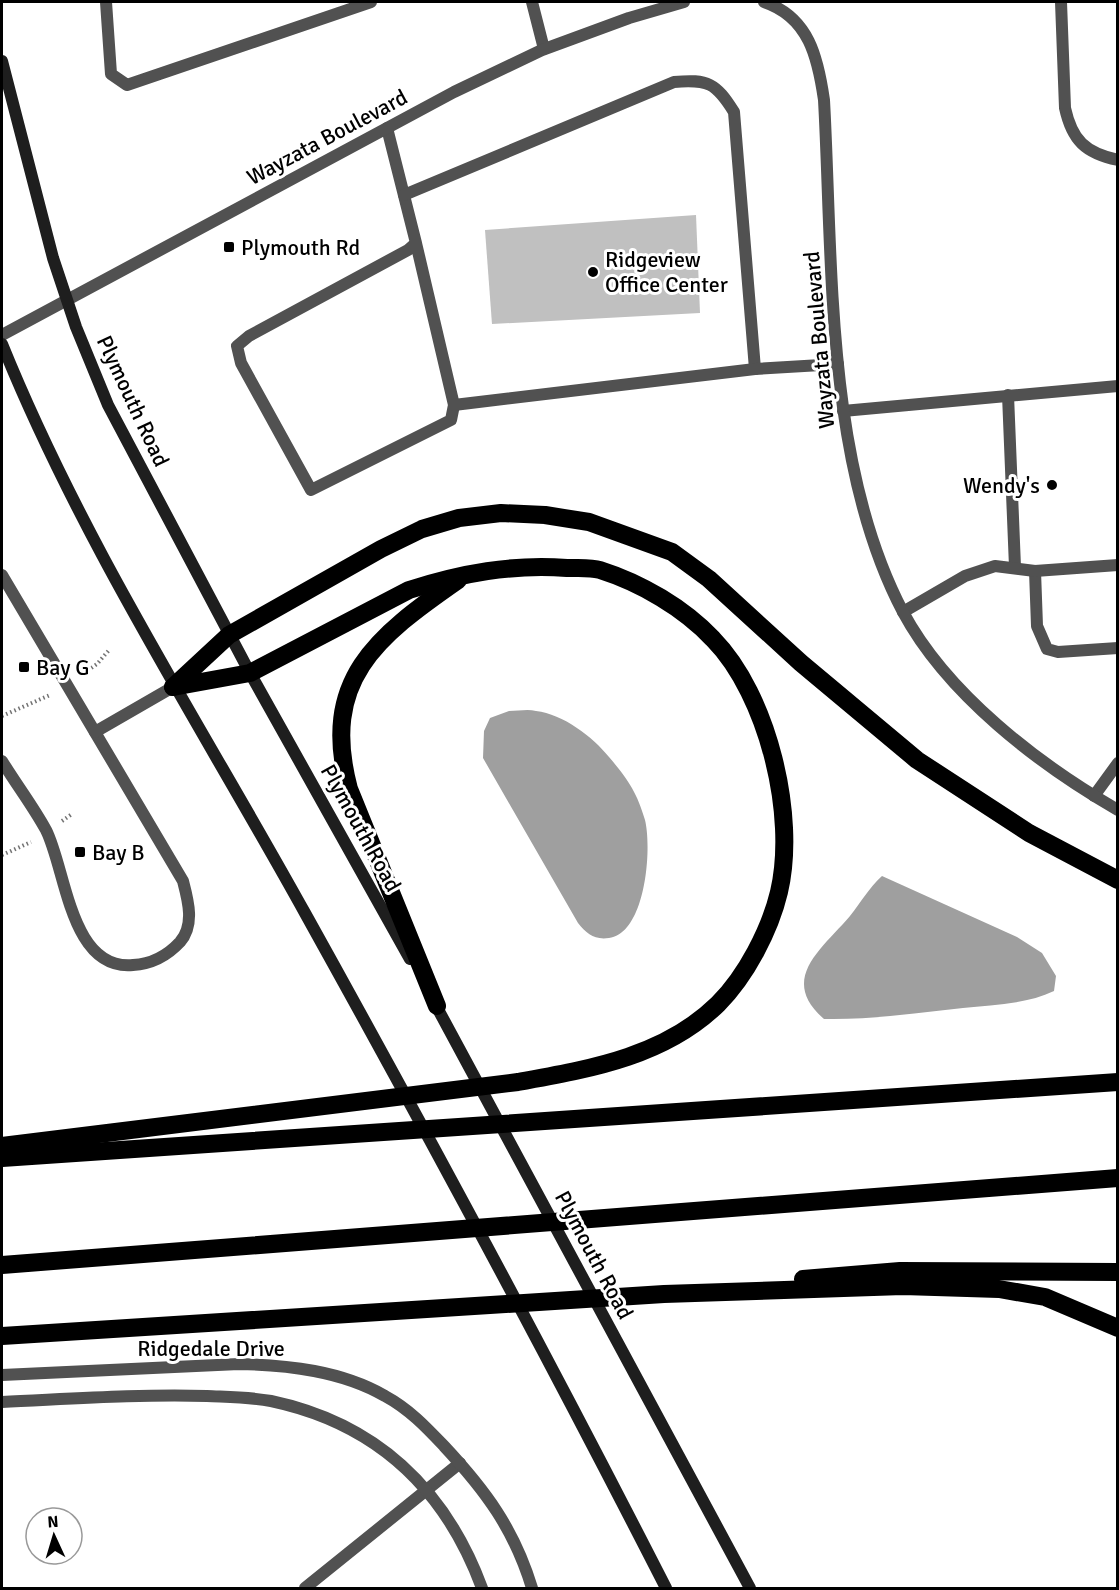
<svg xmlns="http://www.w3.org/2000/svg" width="1119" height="1590" viewBox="0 0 1119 1590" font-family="Signika,sans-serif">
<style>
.water{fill:#9f9f9f}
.building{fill:#c0c0c0}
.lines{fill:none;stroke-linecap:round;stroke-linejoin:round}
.path{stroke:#737373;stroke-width:4;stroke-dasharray:1.5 3;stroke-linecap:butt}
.service{stroke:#515151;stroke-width:12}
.minor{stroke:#515151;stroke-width:12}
.tertiary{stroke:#515151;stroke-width:12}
.secondary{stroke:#1e1e1e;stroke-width:12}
.motorway{stroke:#000;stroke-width:18}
.poi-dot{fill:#000;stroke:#fff;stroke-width:2}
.labels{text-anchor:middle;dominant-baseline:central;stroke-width:6;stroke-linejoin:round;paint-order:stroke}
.street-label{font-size:22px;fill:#000;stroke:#fff}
.poi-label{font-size:22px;fill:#000;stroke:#fff;text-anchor:start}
</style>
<rect width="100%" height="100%" fill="#fff"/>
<g class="water">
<path d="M509,711c9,0 19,-2 27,0 27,3 57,26 73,46 18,21 28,35 36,63 7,28 1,113 -36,118 -15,2 -22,-4 -31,-15l-95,-165 1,-27 6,-13z"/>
<path d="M882,876l135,61 25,16 14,23 -2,15c-27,13 -61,14 -91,17 -47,5 -92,12 -139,11 -46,-40 -2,-70 26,-103 11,-14 19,-28 32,-40z"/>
</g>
<polygon class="building" points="696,215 700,313 492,324 485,230"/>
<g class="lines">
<g class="path">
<polyline points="84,673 97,664 110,649"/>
<polyline points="2,716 50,695"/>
<polyline points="62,821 72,814"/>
<polyline points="2,855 31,842"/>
</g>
<g class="service">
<polyline points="106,2 111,74 127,85 371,2"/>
<polyline points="532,2 544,49"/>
<polyline points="387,128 416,243 408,250 249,336 237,346 241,363 311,490 451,420 454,405 416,243"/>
<path d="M404,195l270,-113c34,-3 42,1 60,30l21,257"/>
<polyline points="1008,395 1015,567"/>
<polyline points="454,405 755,369 838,364"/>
<polyline points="843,411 1118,386"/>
<polyline points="1035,571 1037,626 1047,649 1058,652 1118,648"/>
<path d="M2,575l181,306c5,19 12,44 -3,61 -13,14 -28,22 -47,23 -63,6 -67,-96 -87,-135 -13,-24 -30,-46 -44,-69"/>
<polyline points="903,612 965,576 995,566 1035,571 1118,565"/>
<polyline points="95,732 173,687"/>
<polyline points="1094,796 1118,763"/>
<polyline points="305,1588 460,1463"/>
</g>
<path class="minor" d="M1061,2l4,106c7,32 20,45 53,52"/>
<g class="tertiary">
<path d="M764,2c45,15 54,56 60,98 9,163 1,364 79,512 44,82 135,152 215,198"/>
<polyline points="2,335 454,92 542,50 629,18 684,2"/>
<path d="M2,1375l237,-11c49,1 103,7 146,32 24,13 41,31 59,50 42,45 70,83 88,142"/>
<path d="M2,1402c68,-3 136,-8 205,-6 21,1 43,1 64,5 104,22 174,87 211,187"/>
</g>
<g class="secondary">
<polyline points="2,61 53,258 76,327 108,405 250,673 410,959"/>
<path d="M2,344c81,200 199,381 303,569 124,223 245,448 361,675"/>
<polyline points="433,1000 750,1588"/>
</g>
<g class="motorway">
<polyline points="173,687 229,635 381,549 422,529 459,518 501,513 545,515 589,522 672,552 709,579 801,663 917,760 1029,833 1118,880"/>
<path d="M437,1006l-88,-217c-29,-109 27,-152 109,-209"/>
<path d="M2,1146l516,-64c71,-13 146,-25 200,-78 28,-28 52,-74 61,-112 18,-76 -11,-197 -66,-253 -29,-31 -72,-56 -113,-69 -9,-3 -22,-2 -33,-2 -55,-4 -105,5 -158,22l-159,83 -77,14"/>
<polyline points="2,1158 1118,1082"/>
<polyline points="2,1265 1118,1178"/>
<polyline points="803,1279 900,1271 1118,1272"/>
<polyline points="2,1336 664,1294 903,1286 999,1289 1045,1297 1118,1328"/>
</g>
</g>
<g class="poi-dot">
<rect x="223" y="241" width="12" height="12" rx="3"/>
<circle cx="593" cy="272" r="6"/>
<circle cx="1052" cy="485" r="6"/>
<rect x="18" y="661" width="12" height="12" rx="3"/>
<rect x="74" y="846" width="12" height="12" rx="3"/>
</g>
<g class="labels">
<g class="street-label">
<text transform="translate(327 137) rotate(-28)">Wayzata Boulevard</text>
<text transform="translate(819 340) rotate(-95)">Wayzata Boulevard</text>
<text transform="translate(133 401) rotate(65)">Plymouth Road</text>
<text transform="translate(361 828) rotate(61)">Plymouth Road</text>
<text transform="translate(594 1255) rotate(62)">Plymouth Road</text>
<text x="211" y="1348">Ridgedale Drive</text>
</g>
<g class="poi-label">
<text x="241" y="247">Plymouth Rd</text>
<text x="605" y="259">Ridgeview<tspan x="605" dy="25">Office Center</tspan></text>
<text x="1040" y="485" text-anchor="end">Wendy's</text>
<text x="36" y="667">Bay G</text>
<text x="92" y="852">Bay B</text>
</g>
</g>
<rect width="1119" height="1590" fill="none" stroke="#000000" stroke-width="6"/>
<g transform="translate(54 1536) rotate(356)"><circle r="28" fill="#ffffff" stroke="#999999" stroke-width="1.5"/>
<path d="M0-4.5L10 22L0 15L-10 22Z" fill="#000000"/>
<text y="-9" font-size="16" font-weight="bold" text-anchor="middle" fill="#000000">N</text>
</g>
</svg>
